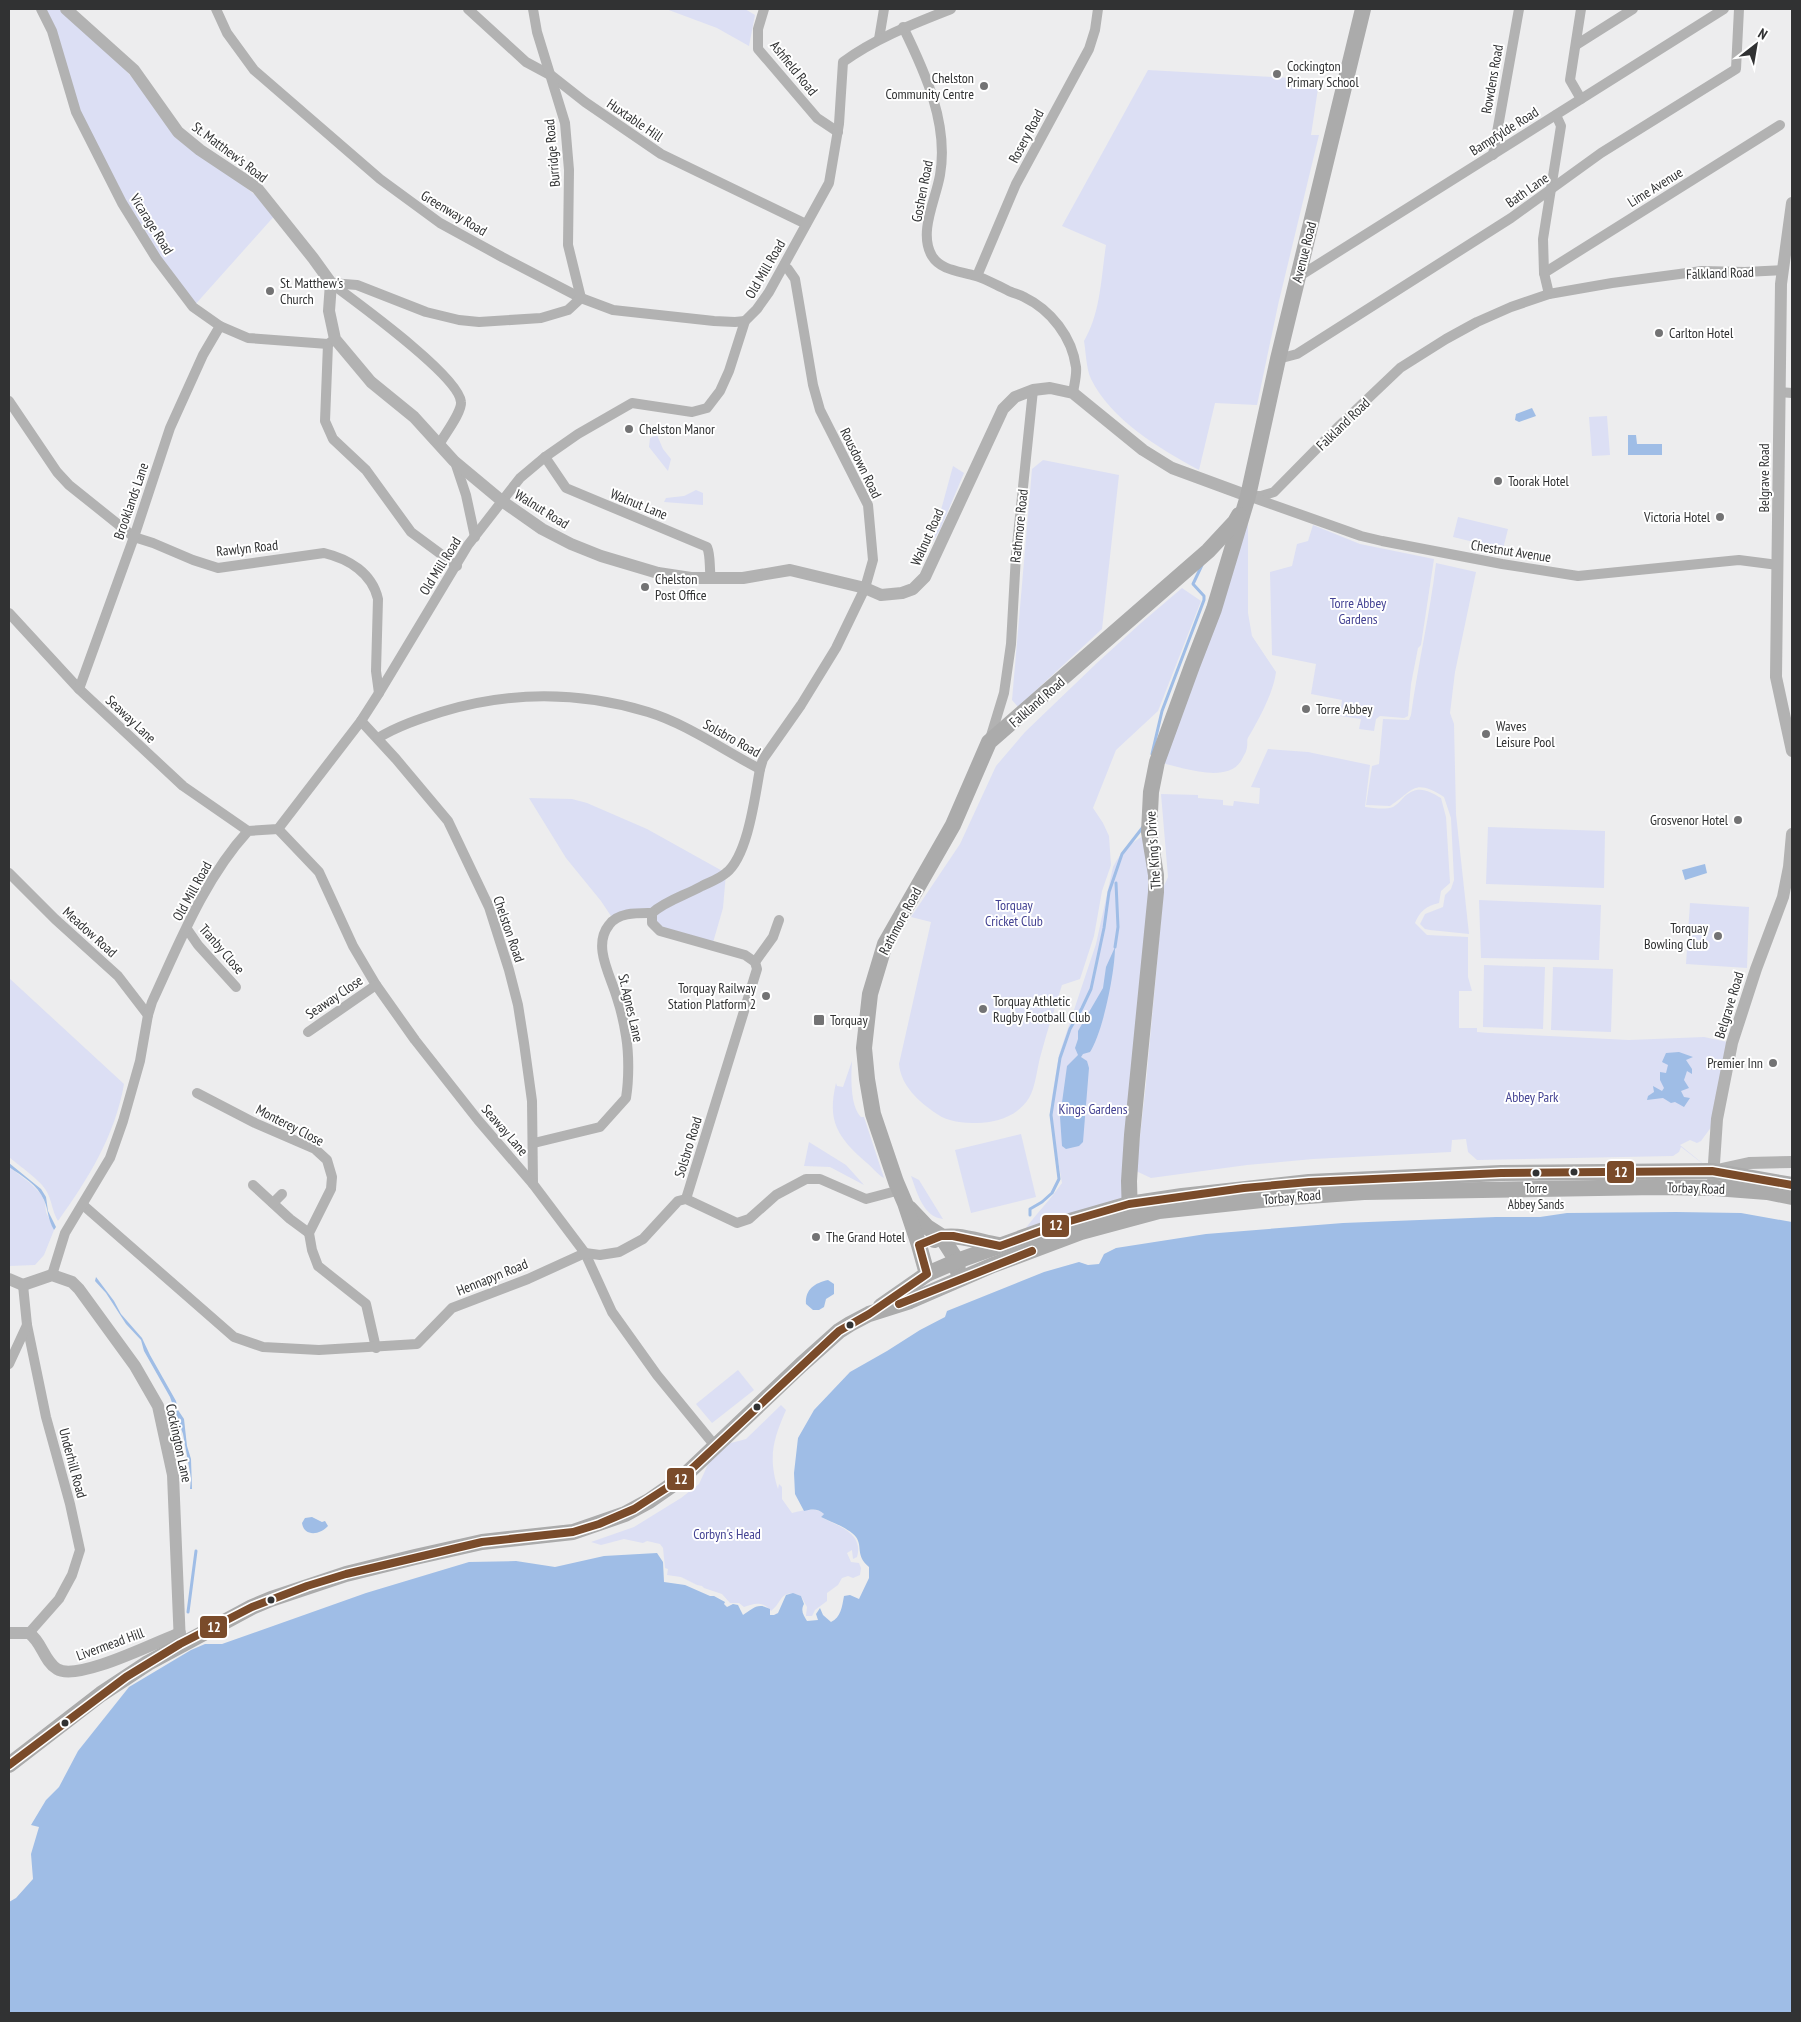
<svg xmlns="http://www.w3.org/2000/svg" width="1801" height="2022" viewBox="0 0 1801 2022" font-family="'PT Sans Narrow',sans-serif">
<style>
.green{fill:#dcdff4}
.water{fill:#9fbde6}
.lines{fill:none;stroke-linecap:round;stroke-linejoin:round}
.stream{stroke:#9fbde6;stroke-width:3}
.minor{stroke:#b2b2b2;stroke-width:10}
.tertiary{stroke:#b2b2b2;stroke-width:12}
.primary{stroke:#ababab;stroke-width:16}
.bus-1-casing{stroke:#fff;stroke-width:11}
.bus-1{stroke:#7a4b2a;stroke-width:8}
.poi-dot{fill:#737374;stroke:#fff;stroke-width:2}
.bus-dot{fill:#313233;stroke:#fff;stroke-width:2}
.labels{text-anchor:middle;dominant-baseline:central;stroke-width:4;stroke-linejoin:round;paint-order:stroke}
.bus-label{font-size:13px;fill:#313233;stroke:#fff}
.poi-label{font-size:14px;fill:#313233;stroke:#fff;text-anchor:start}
.street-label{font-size:14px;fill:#313233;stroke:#fff}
.park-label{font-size:14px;fill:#444393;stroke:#fff}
.line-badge{stroke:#fff;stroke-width:2}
.badge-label{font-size:14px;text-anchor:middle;font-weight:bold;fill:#fff}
</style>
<rect width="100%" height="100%" fill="#ededee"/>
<g class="green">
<polygon points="41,9 66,9 96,35 178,132 277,213 193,307 156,258 76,112"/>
<polygon points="666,9 745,9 755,15 749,46 717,28"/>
<path d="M1148,70l142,8 29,4 -8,53h8l-41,170 -21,100 -42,-2 -16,67c-39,-21 -88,-50 -108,-91 -5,-11 -5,-27 -7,-38 17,-29 17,-64 22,-96l-44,-19z"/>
<polygon points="1607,416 1610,455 1592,456 1589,417"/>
<polygon points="657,435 663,449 671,459 668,471 649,447 650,438"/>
<polygon points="1043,460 1119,475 1102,629 1018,707 1012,700 1032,469"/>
<polygon points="953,466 964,473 940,530 932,543"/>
<polygon points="696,490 703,493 703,505 664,502 666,498 684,496"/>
<path d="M1248,496v117l4,23 24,36c-2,19 -17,47 -27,64 -3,4 -1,6 -2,11 0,4 -4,10 -6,14 -15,24 -62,5 -84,1z"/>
<polygon points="1458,517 1508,529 1503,549 1453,537"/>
<polygon points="1313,525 1360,544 1434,559 1421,645 1418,648 1411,684 1408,716 1404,718 1380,716 1376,719 1374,731 1359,729 1361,719 1340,716 1342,700 1311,694 1316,664 1272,655 1270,572 1292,566 1297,544 1308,541"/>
<path d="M1436,563l40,9 -21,100 -5,41 4,11 2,90 13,120 -39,-4 -5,-1 -5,-5 5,-10 18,-7 2,-12 6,-6 3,-9 -3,-62 -7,-21c-30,-19 -30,-7 -54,9l-24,-1 6,-39 7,-2 4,-45 26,1 2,-5c7,-51 19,-101 25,-152z"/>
<path d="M1182,588l19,13 -43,110 -42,39 -23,58 10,15 6,13 2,29 -9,26 -8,45 -14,43 -18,6c-7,23 -15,46 -21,69 -4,13 -5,32 -12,44 -11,18 -33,25 -52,25 -14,0 -29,-1 -40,-9 -18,-12 -36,-28 -38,-50l32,-142 -20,-5 49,-73 36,-78 29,-34 74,-71 42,-38z"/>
<path d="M1268,749l40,3 62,13 -5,42c9,1 20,3 28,0 5,-3 8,-7 12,-11 13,-11 23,-6 36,2l5,19 4,66 -9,8 -2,12c-13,3 -19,8 -24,20l12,12 41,2v40l4,14h-13v37h18v4l12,1 140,7 75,-3 28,6 -15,76 -16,22 -4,2 -7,-3 -10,5 32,26 -31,-24 -2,5 -6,4 -196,4 -9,-8 -2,-13 -14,1 -1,12 -138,7 -66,6 -96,13 -15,-7 10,-88 18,-197 4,-9 -7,-83 37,1v3l25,2v5l10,1 1,-5 25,3 1,-16 -9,-1z"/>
<polygon points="529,798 572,799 587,803 647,829 726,873 723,908 712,946 660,931 652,913 613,919 601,901 566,858"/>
<polygon points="1488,827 1605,831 1604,888 1486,884"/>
<path d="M1149,832l7,43 -27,329 -111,35c13,-20 30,-36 44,-56l-12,-68 2,-18 7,-42 37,-111 17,-77c9,-18 20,-25 36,-35z"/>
<polygon points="1479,900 1601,905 1599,960 1481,958"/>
<polygon points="1690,903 1749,907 1747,968 1686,964"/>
<polygon points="1484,965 1545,967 1543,1029 1483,1027"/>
<polygon points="1553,967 1613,969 1611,1032 1551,1030"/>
<path d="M9,978l115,106c-9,52 -36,95 -66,137 -6,-10 -6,-20 -11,-29 -6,-12 -28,-26 -38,-35z"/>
<path d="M852,1061c-1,15 -2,45 9,56h3l20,61c-6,-3 -11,-10 -17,-15 -30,-26 -40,-42 -31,-80l1,3 6,1z"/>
<polygon points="1021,1134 1036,1197 971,1213 955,1150"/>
<polygon points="809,1142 846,1165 864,1185 830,1167 804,1166"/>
<polygon points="9,1167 30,1183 41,1194 45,1203 46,1212 54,1230 44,1255 35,1265 9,1266"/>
<path d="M911,1176l8,4 24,39c-20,-2 -26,-27 -32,-43z"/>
<polygon points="738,1370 754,1390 712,1423 696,1404"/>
<path d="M781,1405l5,5c-13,30 -18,47 -8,79l1,-5 3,3v12l10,14c11,-2 22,-7 32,1l-3,3c17,9 43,16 36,40l-4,2 -1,-9 -5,3 4,9 8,1 2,5 -1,7 -7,3 -5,-2 -6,2 -4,7 -11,8v8l-12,9 -3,6h-6l1,-9 -6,-11c-21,-8 -18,6 -30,15 -8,-10 -16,-8 -27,-4l-5,-4h-9l-8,-9 -18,-6 -2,-2 -5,-1 -16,-8 -14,-2 1,-6 -3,-1 -2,-20 -3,-4 -13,-3 -4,2 -19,-4 -23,6 -10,-3 43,-15 47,-29 18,-14 17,-37 30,-8z"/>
</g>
<g class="water">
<polygon points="1532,408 1536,416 1519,422 1515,420 1516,414"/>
<polygon points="1628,435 1636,435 1637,444 1662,444 1662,455 1628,455"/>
<polygon points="1705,864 1707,873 1685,880 1682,870"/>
<path d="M1115,947c0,25 -12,85 -25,105l-7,2 -2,3 6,4 2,7 -6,74 -4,4 -13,3 -4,-3 -2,-29 7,-51 11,-11 -3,-7 3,-9v-8l25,-43 3,-21z"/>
<polygon points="1679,1052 1693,1057 1686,1060 1692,1069 1692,1074 1687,1071 1684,1080 1689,1088 1681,1091 1684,1097 1690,1098 1684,1107 1675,1102 1671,1103 1663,1098 1647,1100 1648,1096 1654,1092 1653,1086 1662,1091 1664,1088 1660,1080 1660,1072 1666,1073 1668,1065 1662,1062 1666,1053"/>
<path d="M9,1163l32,26 5,8 2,14 8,16 -2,3c-7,-12 -5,-19 -10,-30 -6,-15 -22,-24 -35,-33z"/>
<path d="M1676,1212l65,1 51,9v791h-1783v-111l7,-4 17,-19 -2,-25 8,-27 -8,-2 15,-25 13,-13 19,-36 51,-64 62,-37 14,-6h17l144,-51 103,-31 47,-1 39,6 49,-11 53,-3 6,9 1,20 21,3 25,11h4l11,6 -1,2 3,3 6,-3 5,1 5,10c10,-6 14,-13 27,-6v6h4l4,-2 8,-18 7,-2 8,3 3,8c-4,7 0,12 3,17l11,-1 -2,-6 4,-6 3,7 8,7c10,-5 11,-15 13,-26l6,-1 9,4 10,-21v-11c-14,-12 -6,-20 -13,-30 -7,-9 -25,-15 -35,-20l3,-3c-6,-6 -13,-5 -20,-3l-9,-17 -1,-21 4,-35 16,-28 36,-38 37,-21 33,-21 25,-13 2,-6 97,-39 35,-10 9,3 11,-1 5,-10 12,-6 90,-14 137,-11 153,-6h44l27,-4z"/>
<polygon points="96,1277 114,1301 121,1314 142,1338 150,1355 176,1401 178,1410 184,1419 187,1446 191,1459 192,1489 190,1489 191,1478 183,1434 170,1397 144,1351 141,1340 126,1324 106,1293 95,1281"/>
<path d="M828,1280l6,4v10l-8,5 -2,8 -5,3h-6l-7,-6c-1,-15 9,-21 22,-24z"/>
<path d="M312,1517l10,5 3,-1 3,5c-8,9 -24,11 -26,-3l3,-5z"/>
</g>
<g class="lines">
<g class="stream">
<polyline points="1152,754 1162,711 1204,600 1204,596 1193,584 1202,565"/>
<polyline points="1115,947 1118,927 1116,883"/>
<polyline points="1030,1215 1030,1209 1042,1202 1052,1193 1059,1179 1051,1115 1060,1058 1070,1029 1082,1008 1091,989 1104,928 1109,892 1122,854 1143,827"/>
<polyline points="188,1612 196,1551"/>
</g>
<g class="minor">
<polyline points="41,9 52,31 76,112 122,203 156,258 193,307 220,326 248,338 328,344 335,339"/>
<polyline points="216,9 227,33 254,70 380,179 440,223 502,257 581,298 613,310 714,321 735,322 745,321"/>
<polyline points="468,9 526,62 552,76 585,102 661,154 806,224"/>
<polyline points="764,9 758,29 758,49 817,118 838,132"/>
<path d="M903,27c22,45 46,97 37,148 -4,24 -22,58 -8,81 9,15 29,15 44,20 10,3 20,9 31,14 5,3 12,4 17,7 27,13 48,40 52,70 1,8 -2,18 -3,26"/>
<polyline points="879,39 884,9"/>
<polyline points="1576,45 1633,9"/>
<polyline points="1581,99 1570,80 1581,9"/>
<polyline points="1493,155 1519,9"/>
<polyline points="1544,273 1780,125"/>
<polyline points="977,276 1016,184 1089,49 1095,30 1098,9"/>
<polyline points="1298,277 1724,9"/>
<polyline points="331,283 357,285 426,312 459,320 479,322 541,318 568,310 581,298 568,245 569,170 565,123 537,32 533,9"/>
<path d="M332,284c24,18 127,92 129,118 1,10 -16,32 -21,41"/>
<polyline points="1549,294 1544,273 1543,239 1561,126 1556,115"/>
<polyline points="328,344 325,421 333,439 366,470 411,532 457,566"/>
<polyline points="1278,359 1297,354 1511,218 1601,153 1736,69 1739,9"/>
<polyline points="1779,392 1792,393"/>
<path d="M9,401l48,71 12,13 65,52 19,6 40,17 25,8 106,-15c25,6 48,20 54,46l-2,72 3,22"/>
<path d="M545,457l21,31 141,59c4,9 2,22 4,32"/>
<polyline points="455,462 466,495 475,537"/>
<polyline points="1248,496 1261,496 1274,492 1340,425 1400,368 1446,339 1477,322 1511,307 1549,294 1612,283 1702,271 1745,272 1783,270"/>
<polyline points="1254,498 1361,536 1382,541 1502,564 1578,576 1739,560 1778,565"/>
<polyline points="9,613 79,689 183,786 248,831"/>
<polyline points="79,689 134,537 170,428 203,355 220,326"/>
<polyline points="361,721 396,759 448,821 489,907 509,970 518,1005 524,1043 532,1101 533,1184"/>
<path d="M378,738c20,-12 41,-19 63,-26 69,-21 137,-21 207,0 39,12 75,38 112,57"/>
<polyline points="990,739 1004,693 1011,644 1016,555 1033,390"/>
<polyline points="278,829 319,872 353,946 376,985 415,1040 478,1120 533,1184 585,1253 612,1312 657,1375 716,1447"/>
<polyline points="9,873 55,919 118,976 148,1015"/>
<path d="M652,913c15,-13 32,-17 50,-27 8,-4 17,-7 24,-13 22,-17 29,-77 34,-104l3,-10 38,-54 35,-57 29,-60 8,-28 -5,-55 -48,-95 -7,-25 -18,-106 -7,-10 -4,-2"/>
<polyline points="652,913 652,923 660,931 745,955 755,962 757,969 686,1199"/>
<polyline points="187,929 198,945 236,987"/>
<polyline points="755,962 773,937 779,920"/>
<polyline points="308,1032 376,985"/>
<polyline points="197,1093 255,1123 315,1149 327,1160 332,1177 331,1189 309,1233 312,1250 318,1266 366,1304 376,1348"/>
<path d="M534,1143l66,-16 26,-29c3,-19 3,-44 0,-62 -2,-13 -5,-26 -9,-38 -6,-22 -25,-52 -8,-73 9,-13 29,-12 43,-12"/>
<polyline points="253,1185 290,1219 309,1233"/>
<polyline points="273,1203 282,1194"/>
<polyline points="83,1205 234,1337 263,1347 319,1350 417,1344 452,1308 528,1279 585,1253 600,1255 619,1252 643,1239 678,1201 686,1199 737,1223 749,1219 776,1195 806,1179 820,1179 866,1199 900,1190"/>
<path d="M52,1275l13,-42 45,-75 13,-37 17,-60 8,-46 4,-13c27,-58 52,-123 96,-171l30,-2 83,-108 18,-28 89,-148 52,-67 25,-21 33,-23 54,-31 60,9 15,-4 13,-17 9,-20 16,-50 12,-12 12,-17 60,-109 10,-59 4,-62c33,-24 70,-38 108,-53"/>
<polyline points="23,1285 27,1325 46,1417 70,1504 80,1550 72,1575 59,1599 29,1633"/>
<polyline points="9,1364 27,1325"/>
</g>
<g class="tertiary">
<polyline points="66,9 134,70 178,132 200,150 257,188 313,258 331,283 329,311 335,339 371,382 414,417 454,461 502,501 542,529 571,544 601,556 658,573 691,578 743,578 790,570 865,588 881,595 902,593 913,589 925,577 1003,409 1015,397 1033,390 1050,388 1073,393 1143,450 1172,468 1248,496"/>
<polyline points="1792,203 1781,284 1776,677 1792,751"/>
<polyline points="1717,1170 1749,1163 1792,1162"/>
<polyline points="1713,1178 1717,1119 1732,1043 1756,969 1783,897 1789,867 1792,834"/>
<polyline points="9,1279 23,1285 52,1275 72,1282 79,1289 135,1366 158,1406 173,1475 180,1644"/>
<path d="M9,1633h20c13,9 15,28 28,36 20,13 99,-27 123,-36"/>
</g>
<g class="primary">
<polyline points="909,1208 927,1227 941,1236 957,1261 958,1272"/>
<polyline points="1130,1218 1129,1181 1132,1135 1156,892 1156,875 1149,832 1151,792 1157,762 1192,666 1214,609 1248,496 1278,359 1363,9"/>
<path d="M934,1240c18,-9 45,2 64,5"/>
<polyline points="927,1274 919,1245 905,1203 896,1182 873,1114 867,1079 864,1048 870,994 885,944 953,825 989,742 1208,551 1235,522 1239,515"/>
<polyline points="881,1306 927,1274 957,1261 1063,1223 1129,1204 1182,1196 1309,1182 1501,1173 1712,1171 1792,1185"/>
<polyline points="9,1765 101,1694 148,1663 252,1607 271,1599 346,1574 415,1557 482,1542 573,1532 625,1514 649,1501 682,1478 801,1365 839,1331 850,1324 869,1314 910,1301 993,1265 1081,1232 1159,1211 1281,1198 1364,1192 1657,1187 1715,1188 1767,1192 1792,1197"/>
</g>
<g class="bus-1-casing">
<g id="bus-1">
<polyline points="899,1304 1032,1251"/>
<polyline points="9,1765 126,1677 180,1644 252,1607 307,1586 346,1574 482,1542 573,1532 599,1524 634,1509 682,1478 839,1331 869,1314 927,1274 919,1245 941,1236 953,1236 1000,1246 1063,1223 1129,1204 1244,1188 1309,1182 1501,1173 1712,1171 1792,1185"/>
</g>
</g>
<use href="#bus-1" class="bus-1"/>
</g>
<g class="poi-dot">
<circle cx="1277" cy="74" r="5"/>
<circle cx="984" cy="86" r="5"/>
<circle cx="270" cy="291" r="5"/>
<circle cx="1659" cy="333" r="5"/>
<circle cx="629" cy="429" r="5"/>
<circle cx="1498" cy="481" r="5"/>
<circle cx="1720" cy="517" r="5"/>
<circle cx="645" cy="587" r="5"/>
<circle cx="1306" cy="709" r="5"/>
<circle cx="1486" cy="734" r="5"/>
<circle cx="1738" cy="820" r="5"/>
<circle cx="1718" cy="936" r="5"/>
<circle cx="766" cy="996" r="5"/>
<circle cx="983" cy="1009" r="5"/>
<rect x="813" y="1014" width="12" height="12" rx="2.5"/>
<circle cx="1773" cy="1063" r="5"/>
<circle cx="816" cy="1237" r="5"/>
</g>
<g class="bus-dot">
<circle cx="1574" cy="1172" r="4.5"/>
<circle cx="1536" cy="1173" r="4.5"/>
<circle cx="850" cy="1325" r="4.5"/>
<circle cx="757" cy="1407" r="4.5"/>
<circle cx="271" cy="1600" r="4.5"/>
<circle cx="65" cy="1723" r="4.5"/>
</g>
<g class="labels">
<g class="bus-label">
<text x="1536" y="1188">Torre<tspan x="1536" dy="16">Abbey Sands</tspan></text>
</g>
<g class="poi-label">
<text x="1287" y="66">Cockington<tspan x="1287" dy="16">Primary School</tspan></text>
<text x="974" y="78" text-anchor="end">Chelston<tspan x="974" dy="16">Community Centre</tspan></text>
<text x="280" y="283">St. Matthew's<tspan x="280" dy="16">Church</tspan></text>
<text x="1669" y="333">Carlton Hotel</text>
<text x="639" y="429">Chelston Manor</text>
<text x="1508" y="481">Toorak Hotel</text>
<text x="1710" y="517" text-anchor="end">Victoria Hotel</text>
<text x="655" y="579">Chelston<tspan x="655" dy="16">Post Office</tspan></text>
<text x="1316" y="709">Torre Abbey</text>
<text x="1496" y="726">Waves<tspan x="1496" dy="16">Leisure Pool</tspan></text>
<text x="1728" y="820" text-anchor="end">Grosvenor Hotel</text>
<text x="1708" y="928" text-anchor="end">Torquay<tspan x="1708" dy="16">Bowling Club</tspan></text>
<text x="756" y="988" text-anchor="end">Torquay Railway<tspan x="756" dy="16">Station Platform 2</tspan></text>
<text x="993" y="1001">Torquay Athletic<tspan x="993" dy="16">Rugby Football Club</tspan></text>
<text x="830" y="1020">Torquay</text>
<text x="1763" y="1063" text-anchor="end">Premier Inn</text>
<text x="826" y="1237">The Grand Hotel</text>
</g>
<g class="street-label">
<text transform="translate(794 68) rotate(51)">Ashfield Road</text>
<text transform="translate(1492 79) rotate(-80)">Rowdens Road</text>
<text transform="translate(635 120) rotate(34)">Huxtable Hill</text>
<text transform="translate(1504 131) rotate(-32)">Bampfylde Road</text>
<text transform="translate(1026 136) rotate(-62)">Rosery Road</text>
<text transform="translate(230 152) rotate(37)">St. Matthew's Road</text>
<text transform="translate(552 153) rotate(-95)">Burridge Road</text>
<text transform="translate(1655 187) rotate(-32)">Lime Avenue</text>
<text transform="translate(1527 190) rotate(-35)">Bath Lane</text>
<text transform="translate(922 191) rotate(-79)">Goshen Road</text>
<text transform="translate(454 213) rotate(31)">Greenway Road</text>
<text transform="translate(152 224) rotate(58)">Vicarage Road</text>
<text transform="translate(1304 252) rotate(-76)">Avenue Road</text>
<text transform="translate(765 269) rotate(-60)">Old Mill Road</text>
<text transform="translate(1720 273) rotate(-2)">Falkland Road</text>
<text transform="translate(1343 424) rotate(-44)">Falkland Road</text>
<text transform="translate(861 463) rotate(64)">Rousdown Road</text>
<text transform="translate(1764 478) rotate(-90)">Belgrave Road</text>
<text transform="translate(131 501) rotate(-71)">Brooklands Lane</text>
<text transform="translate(639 504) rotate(22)">Walnut Lane</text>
<text transform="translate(542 509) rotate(32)">Walnut Road</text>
<text transform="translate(1019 526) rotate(-84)">Rathmore Road</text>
<text transform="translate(927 537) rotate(-66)">Walnut Road</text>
<text transform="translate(247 548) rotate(-6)">Rawlyn Road</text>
<text transform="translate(1511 551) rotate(9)">Chestnut Avenue</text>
<text transform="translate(440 566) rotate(-58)">Old Mill Road</text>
<text transform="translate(1037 702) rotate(-41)">Falkland Road</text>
<text transform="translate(131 719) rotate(43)">Seaway Lane</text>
<text transform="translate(732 738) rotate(29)">Solsbro Road</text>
<text transform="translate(1153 850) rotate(-94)">The King's Drive</text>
<text transform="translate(192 891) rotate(-61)">Old Mill Road</text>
<text transform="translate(900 921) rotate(-62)">Rathmore Road</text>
<text transform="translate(509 929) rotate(71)">Chelston Road</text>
<text transform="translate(90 932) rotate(42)">Meadow Road</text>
<text transform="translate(222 949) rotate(49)">Tranby Close</text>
<text transform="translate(334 997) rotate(-34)">Seaway Close</text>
<text transform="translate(1729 1005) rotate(-73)">Belgrave Road</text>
<text transform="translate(631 1008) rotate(77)">St. Agnes Lane</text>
<text transform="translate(290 1125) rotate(27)">Monterey Close</text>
<text transform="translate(505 1130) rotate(49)">Seaway Lane</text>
<text transform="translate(688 1147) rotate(-73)">Solsbro Road</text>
<text transform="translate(1696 1188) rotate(2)">Torbay Road</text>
<text transform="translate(1292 1197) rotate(-5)">Torbay Road</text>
<text transform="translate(492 1277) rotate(-22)">Hennapyn Road</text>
<text transform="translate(179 1443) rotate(78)">Cockington Lane</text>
<text transform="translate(73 1463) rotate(75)">Underhill Road</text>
<text transform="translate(110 1644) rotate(-20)">Livermead Hill</text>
</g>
<g class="park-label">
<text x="1358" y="603">Torre Abbey<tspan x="1358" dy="16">Gardens</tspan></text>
<text x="1014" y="905">Torquay<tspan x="1014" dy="16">Cricket Club</tspan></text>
<text x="1532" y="1097">Abbey Park</text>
<text x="1093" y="1109">Kings Gardens</text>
<text x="727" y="1534">Corbyn's Head</text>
</g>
</g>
<g class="line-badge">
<rect x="1606" y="1160" width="29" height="24" rx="5" fill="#7a4b2a"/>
<rect x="1041" y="1214" width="29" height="24" rx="5" fill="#7a4b2a"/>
<rect x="666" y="1467" width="29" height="24" rx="5" fill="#7a4b2a"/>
<rect x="199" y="1615" width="29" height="24" rx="5" fill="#7a4b2a"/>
</g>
<g class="badge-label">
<text x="1621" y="1177">12</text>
<text x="1056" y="1230">12</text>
<text x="681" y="1484">12</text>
<text x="214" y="1632">12</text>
</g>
<rect width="1801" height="2022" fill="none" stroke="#313233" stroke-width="20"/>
<g transform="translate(1756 45) rotate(31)" stroke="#ffffff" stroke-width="4" paint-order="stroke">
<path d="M0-4L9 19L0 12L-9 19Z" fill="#313233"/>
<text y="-8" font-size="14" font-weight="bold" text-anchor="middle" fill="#313233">N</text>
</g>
</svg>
